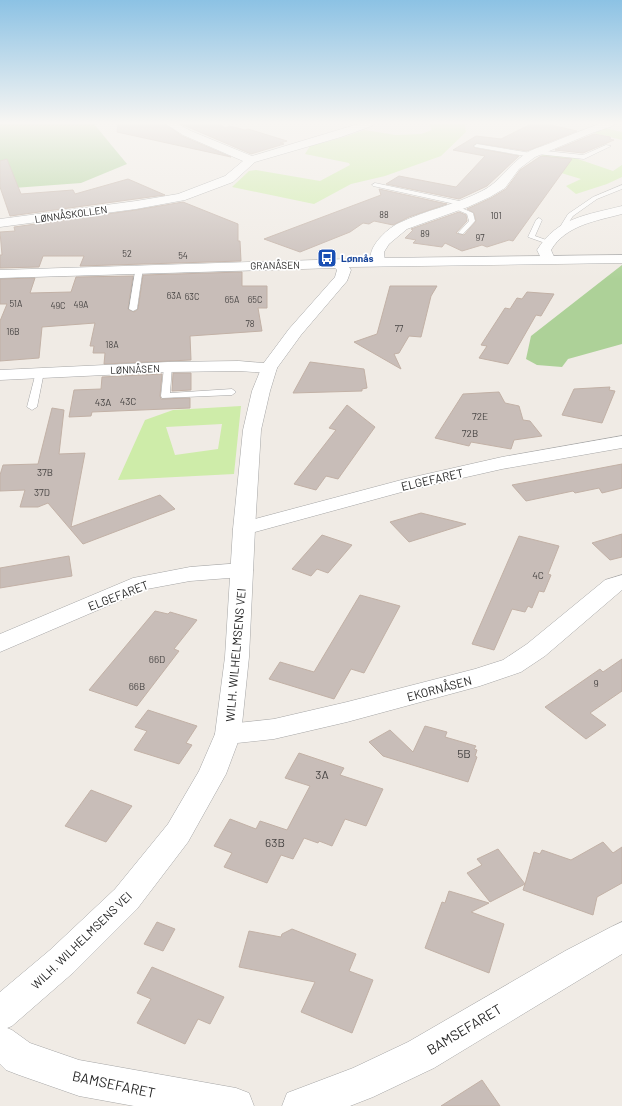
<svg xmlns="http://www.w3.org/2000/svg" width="622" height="1106" viewBox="0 0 622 1106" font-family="Barlow,sans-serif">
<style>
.grass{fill:#ceeca9;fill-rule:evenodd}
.forest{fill:#add198}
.building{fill:#c8bdb8;stroke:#c2b1a6}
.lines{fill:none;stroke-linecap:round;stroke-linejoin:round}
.service-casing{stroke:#a6a6a6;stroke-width:1}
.minor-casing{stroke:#a6a6a6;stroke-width:1}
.tertiary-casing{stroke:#a6a6a6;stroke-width:1}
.service{fill:#fff;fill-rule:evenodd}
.minor{fill:#fff;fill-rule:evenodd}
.tertiary{fill:#fff;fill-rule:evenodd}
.labels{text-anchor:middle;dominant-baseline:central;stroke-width:3.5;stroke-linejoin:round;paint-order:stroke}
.far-number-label{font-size:9px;fill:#494645}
.far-street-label{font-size:10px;fill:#1f1f1f;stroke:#fff}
.far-transit-label{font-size:10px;font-weight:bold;fill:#164399;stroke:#fff;text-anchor:start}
.number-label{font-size:10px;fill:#494645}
.street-label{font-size:12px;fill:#1f1f1f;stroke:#fff}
.near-number-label{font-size:12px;fill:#494645}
.near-street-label{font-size:14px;fill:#1f1f1f;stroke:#fff}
</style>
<rect width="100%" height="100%" fill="#f0ebe5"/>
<g class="grass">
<polygon points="429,124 465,124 466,132 441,156 385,176 351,184 314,204 232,187 249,171 256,170 320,181 350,165 349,163 305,154 310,146 344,137 364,130 396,135 421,134 432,130"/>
<polygon points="605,128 622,132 622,140 594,133"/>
<polygon points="544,154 575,158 613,171 622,165 622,177 607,184 576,194 566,186 581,179 548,169 521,170"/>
<path d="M241,406l-7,68 -116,6 27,-60 28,-10zM222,424l-4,25 -43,6 -9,-28z"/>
</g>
<g class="forest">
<polygon points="0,124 94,124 127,164 81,183 0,189"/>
<polygon points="622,265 622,344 568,359 562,367 537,365 526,359 531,336"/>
</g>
<g class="building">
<polygon points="118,124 165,124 182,136 231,157 117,132"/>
<polygon points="181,124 220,124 225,128 230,126 245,130 248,129 287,141 280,143 284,144 251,154"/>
<polygon points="531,124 546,124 577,131 527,151 476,143 473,146 475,148 519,156 487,186 459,199 386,184 399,176 456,187 485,156 453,150 476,136 501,139"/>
<polygon points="594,134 610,137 611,138 609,139 614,140 583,153 555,150"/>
<polygon points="541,156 572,159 513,241 509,240 487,247 482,245 462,251 445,243 442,247 413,243 416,240 405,238 413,230 411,229 459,212 466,215 467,221 456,233 464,235 476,221 474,213 467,209 491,198 506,189 520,170"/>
<polygon points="7,159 21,194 73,190 75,194 128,179 165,195 10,216 0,187 0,161"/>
<polygon points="379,189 447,204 409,217 393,225 374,221 369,224 363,223 350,232 300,252 264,239 381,195"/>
<polygon points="183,202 238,224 238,241 240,241 241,261 80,266 84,256 43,256 39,267 0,268 0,255 2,255 0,232 15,231 14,227 136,210"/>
<polygon points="242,272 242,286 267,286 267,308 258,308 262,331 190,336 191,360 104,364 105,353 93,353 94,346 90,346 95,323 42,327 39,358 0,361 0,321 7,304 0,304 0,279 35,278 30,293 71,292 76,277 133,276 128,309 134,312 138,309 143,275"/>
<polygon points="390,286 437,286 431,296 421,337 409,336 399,353 394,354 401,369 354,342 377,334"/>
<polygon points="527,292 554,294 541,316 536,315 508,364 479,358 487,346 481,345 505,308 510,309 517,298 522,299"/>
<polygon points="310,362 364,369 367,388 362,389 362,391 293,393"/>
<polygon points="173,373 191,373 191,390 172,391"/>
<polygon points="162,374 160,396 161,399 190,398 190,408 92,412 91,416 69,417 74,390 101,389 102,377"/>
<polygon points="610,387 609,390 615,391 602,423 562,415 574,389"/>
<polygon points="499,392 505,403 519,406 523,420 530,421 542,436 514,440 511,449 471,442 469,446 435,438 463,394"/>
<polygon points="347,405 375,427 338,479 326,476 316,490 294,484 336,430 329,428"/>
<polygon points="52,408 64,410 59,454 85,453 71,527 160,495 175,509 83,544 48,503 38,507 20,507 25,490 0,491 0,475 3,465 38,464"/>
<polygon points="622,464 622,488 602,493 599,488 575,493 573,491 526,501 512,485"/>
<polygon points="421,513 466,524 409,542 390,522"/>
<polygon points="622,534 622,557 610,560 592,543"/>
<polygon points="322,535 352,545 328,573 317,569 311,576 292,569"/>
<polygon points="519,536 559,546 548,574 551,575 544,592 539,591 532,608 528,606 525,612 512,609 494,650 472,644"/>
<polygon points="69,556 72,576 0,588 0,568"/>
<polygon points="360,595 400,606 364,673 351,669 334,699 269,679 280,662 314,672"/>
<polygon points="155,611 168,614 170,612 197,620 174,649 179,651 137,706 89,690"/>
<polygon points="622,659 622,691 590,713 606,725 586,739 545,707 600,669 603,672"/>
<polygon points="148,710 197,726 186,743 192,745 179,764 134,750 147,731 135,727"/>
<polygon points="425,726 447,732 445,737 476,746 474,749 477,750 475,756 477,757 468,782 383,756 369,742 390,730 413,752"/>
<polygon points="299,753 344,768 340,775 383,789 366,826 345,819 332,846 319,841 318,843 304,838 293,859 281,855 267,883 224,867 232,853 214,846 230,819 256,829 260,821 287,830 310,786 285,778"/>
<polygon points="91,790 132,806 106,842 65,826"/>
<polygon points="603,842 613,853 622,847 622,883 597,897 593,915 523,890 525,884 490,902 467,873 482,865 477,859 498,849 525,884 534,852 540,854 542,850 571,860"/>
<polygon points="449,891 489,903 471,912 504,924 489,973 425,948 442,902 445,903"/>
<polygon points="157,922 175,929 163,951 144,944"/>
<polygon points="292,929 356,954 349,971 373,980 352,1033 301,1012 315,982 239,967 249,931 281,937 282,934"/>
<polygon points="152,967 224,997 210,1024 198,1019 185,1044 137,1023 151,999 137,993"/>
<polygon points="482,1080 500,1106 441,1106"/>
</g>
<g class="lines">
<g class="service-casing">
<g id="service">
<polygon points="477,144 531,153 534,155 531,157 475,147 474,146"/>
<polygon points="606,145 611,146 584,159 537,154 534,152 537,150 583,155"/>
<polygon points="375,183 464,202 467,204 464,206 373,186 372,185"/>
<polygon points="622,185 622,189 597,199 573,216 565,228 560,227 568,214 593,197"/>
<polygon points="453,206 457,206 473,213 475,221 463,234 458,233 469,221 467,214 453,208"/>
<polygon points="539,218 542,220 535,236 549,241 549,243 545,243 528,237 536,220"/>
<polygon points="136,266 142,266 143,268 137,309 133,311 129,309"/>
<polygon points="168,364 172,367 170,393 232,389 236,392 232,395 162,398 161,396 164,367"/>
<polygon points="40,369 44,372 37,407 32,410 27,407 36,372"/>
</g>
</g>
<g class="minor-casing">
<g id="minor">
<polygon points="166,124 178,124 191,131 252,156 358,124 373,124 372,126 341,137 255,162 233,182 185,200 136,209 0,227 0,219 136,201 178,194 225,176 243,161 183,135"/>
<path d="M599,124h15l-1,2 -21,7 -57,24 -16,12 -14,19 -15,9 -22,10 -61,22 -18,15 -5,8 1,10 -2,3 -5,1 -5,-1c-10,-14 13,-36 26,-42 27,-13 56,-18 83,-32 18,-9 26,-25 43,-37 7,-5 15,-7 23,-10 17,-7 34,-14 51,-20z"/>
<path d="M622,206v8c-26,7 -56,11 -71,36l4,9 -2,3 -5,1 -5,-1 -6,-12c21,-33 50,-35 85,-44z"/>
<polygon points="239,361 275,364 277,368 275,372 269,373 239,371 168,372 0,380 0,370 168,362"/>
<polygon points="622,436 622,448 502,469 409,490 244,535 236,534 233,529 236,524 405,479 502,457"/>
<polygon points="242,563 250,565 253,570 250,575 242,577 190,581 147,589 0,652 0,634 133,578 190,567"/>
<polygon points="622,575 622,590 545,656 521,672 480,686 347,722 274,739 228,744 218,741 215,734 218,727 228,724 274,719 347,702 475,669 503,660 527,644 605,580"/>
<polygon points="622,922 622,954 434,1068 373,1097 350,1106 282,1106 287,1093 353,1068 408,1042 565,951 611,927"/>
<polygon points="0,1025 12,1030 30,1043 79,1060 236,1088 249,1093 254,1106 134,1106 79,1096 19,1075 6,1070 0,1064"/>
</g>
</g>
<g class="tertiary-casing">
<polygon id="tertiary" points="622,255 622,263 349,267 351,270 347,281 301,335 277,368 270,391 261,430 255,529 249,657 241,734 226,774 188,842 137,909 74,972 12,1026 0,1031 0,992 50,950 115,889 168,824 199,771 215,734 225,657 233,529 243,430 252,391 263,364 289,329 335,277 337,270 335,268 0,278 0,270 378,258"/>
</g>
<use href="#service" class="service"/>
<use href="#minor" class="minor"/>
<use href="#tertiary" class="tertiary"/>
</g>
<linearGradient id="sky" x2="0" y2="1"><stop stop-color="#8cc2e4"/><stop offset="0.44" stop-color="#f8f6f3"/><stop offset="1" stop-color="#f8f6f3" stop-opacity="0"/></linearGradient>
<rect width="622" height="279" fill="url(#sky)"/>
<defs>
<g id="bus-square" transform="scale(1)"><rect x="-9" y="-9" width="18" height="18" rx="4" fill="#1a4fb4" stroke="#fff"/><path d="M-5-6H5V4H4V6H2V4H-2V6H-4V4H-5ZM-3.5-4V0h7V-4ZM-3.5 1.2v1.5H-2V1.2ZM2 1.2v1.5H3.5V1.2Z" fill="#fff"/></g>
</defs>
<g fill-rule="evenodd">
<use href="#bus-square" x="327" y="258"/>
</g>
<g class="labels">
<g class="far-number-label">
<text x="384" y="214">88</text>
<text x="496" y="215">101</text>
<text x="425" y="233">89</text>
<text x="480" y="237">97</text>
<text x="127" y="253">52</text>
<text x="183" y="255">54</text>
<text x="174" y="295">63A</text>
<text x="192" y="296">63C</text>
<text x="232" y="299">65A</text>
<text x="255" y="299">65C</text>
<text x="16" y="303">51A</text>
<text x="81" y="304">49A</text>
<text x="58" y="305">49C</text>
<text x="250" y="323">78</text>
<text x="399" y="328">77</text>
<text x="13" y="331">16B</text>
<text x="112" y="344">18A</text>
</g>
<g class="far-street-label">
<text transform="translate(71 214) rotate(-8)">LØNNÅSKOLLEN</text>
<text transform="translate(275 265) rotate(-1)">GRANÅSEN</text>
<text transform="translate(135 369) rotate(-2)">LØNNÅSEN</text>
</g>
<g class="far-transit-label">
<text x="341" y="258">Lønnås</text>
</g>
<g class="number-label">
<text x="128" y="401">43C</text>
<text x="103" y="402">43A</text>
<text x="480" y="416">72E</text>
<text x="470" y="433">72B</text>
<text x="45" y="472">37B</text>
<text x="42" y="492">37D</text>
<text x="538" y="575">4C</text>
<text x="157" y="659">66D</text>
<text x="596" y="683">9</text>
<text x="137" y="686">66B</text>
</g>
<g class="street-label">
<text transform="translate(432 479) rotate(-13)">ELGEFARET</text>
<text transform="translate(118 595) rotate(-21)">ELGEFARET</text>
<text transform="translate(235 655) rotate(-85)">WILH. WILHELMSENS VEI</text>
<text transform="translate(439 688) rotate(-15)">EKORNÅSEN</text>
<text transform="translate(81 940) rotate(-44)">WILH. WILHELMSENS VEI</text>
</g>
<g class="near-number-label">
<text x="464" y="753">5B</text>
<text x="322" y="774">3A</text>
<text x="275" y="842">63B</text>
</g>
<g class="near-street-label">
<text transform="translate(464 1029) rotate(-31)">BAMSEFARET</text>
<text transform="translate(114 1084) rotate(12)">BAMSEFARET</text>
</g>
</g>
</svg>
